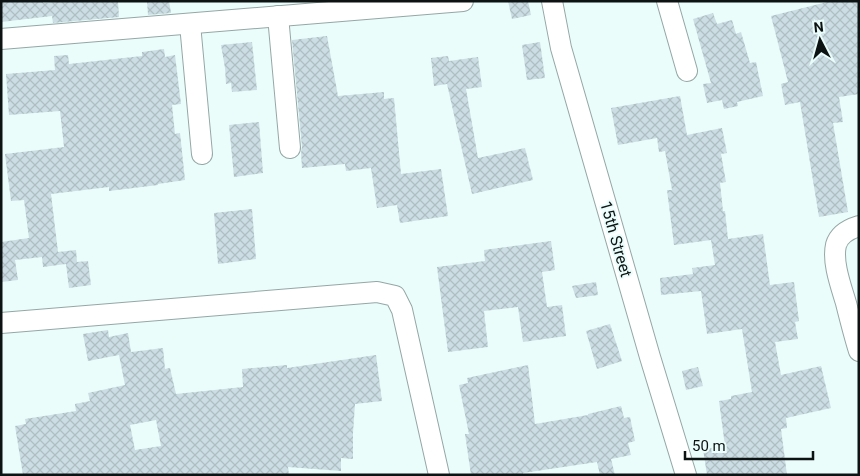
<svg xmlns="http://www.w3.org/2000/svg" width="860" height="476" viewBox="0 0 860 476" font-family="Roboto,sans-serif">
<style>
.building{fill:url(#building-cross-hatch);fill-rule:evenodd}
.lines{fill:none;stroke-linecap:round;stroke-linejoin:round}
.minor-casing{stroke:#95a7a5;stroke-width:22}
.minor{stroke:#fff;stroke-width:20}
.labels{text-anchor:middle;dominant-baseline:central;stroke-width:4;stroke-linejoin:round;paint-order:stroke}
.street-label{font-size:16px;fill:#0c1312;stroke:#eafdfb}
</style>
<defs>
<pattern id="building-cross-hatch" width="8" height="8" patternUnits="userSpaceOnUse" patternTransform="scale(1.25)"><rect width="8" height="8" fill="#ccdee4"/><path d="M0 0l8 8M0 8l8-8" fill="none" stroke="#aebec3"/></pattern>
</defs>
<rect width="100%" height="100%" fill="#eafdfb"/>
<g class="building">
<polygon points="1,1 43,1 43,3 70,1 118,1 119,17 53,23 52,16 1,22"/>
<polygon points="147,1 169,1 171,13 148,15"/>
<polygon points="508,1 528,1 531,15 512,19"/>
<polygon points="831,1 859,1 859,94 839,97 843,122 833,123 848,212 819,217 800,102 785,105 781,84 788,82 771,16"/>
<polygon points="713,13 717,24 732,20 736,34 741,32 750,63 756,62 763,96 737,102 738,106 724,109 722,100 707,103 703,84 711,83 693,19"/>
<polygon points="327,36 338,96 384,92 384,99 394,98 401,174 441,169 448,216 400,223 397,205 377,208 371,168 346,171 345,164 302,168 301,153 302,147 292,40"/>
<polygon points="252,42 257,90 232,92 231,83 226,84 225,68 221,45"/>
<polygon points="540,42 545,78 527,80 522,45"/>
<polygon points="164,49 165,57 175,55 181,104 172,105 175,134 180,133 185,180 158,184 158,185 109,191 109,187 51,194 58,252 76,250 77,262 88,261 91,285 69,288 66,264 43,267 42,257 15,260 18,280 1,282 1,242 29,238 24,200 11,201 5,154 64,147 60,111 9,115 6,74 55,70 54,56 68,55 69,64 142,56 142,52"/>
<polygon points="448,56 449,61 478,57 482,87 466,89 478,158 525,148 533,180 472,194 447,84 434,86 431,58"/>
<polygon points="680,96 687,135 722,128 727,153 721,154 726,182 720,183 723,211 725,211 728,239 763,234 770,285 794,282 799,321 795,322 798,339 775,342 781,375 821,366 831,408 786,418 787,428 781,429 787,475 707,475 703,449 725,446 719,401 731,399 731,396 752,392 742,329 707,334 701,291 661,295 660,278 693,274 692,268 715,265 711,240 674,245 667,190 672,190 665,151 659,152 657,138 618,145 611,108"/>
<polygon points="259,122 263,173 234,177 229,125"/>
<polygon points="252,209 256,259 218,264 214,213"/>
<polygon points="551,241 555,270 542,272 547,307 562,305 566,336 523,342 518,307 484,311 488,347 448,352 437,267 485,261 484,250"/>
<polygon points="596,282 598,295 576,298 572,286"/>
<polygon points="610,324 622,361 597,369 586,331"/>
<path d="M108,330l1,7 19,-4 3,19 32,-4 2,21 5,-1 6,26 67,-7 -1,-18 45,-4v3l89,-13 6,46 -27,3 -2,29v26l-12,-1v13l-53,-4 1,8h-266l-8,-49 11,-2 -1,-5 51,-8 -1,-7 15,-3 -2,-8 37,-8 -6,-30 -31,6 -5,-27zM156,420l5,26 -26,4 -5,-25z"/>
<polygon points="528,365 535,424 588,415 588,414 621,406 624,418 630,417 635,441 628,443 631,455 611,459 615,475 600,475 597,462 523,473 523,475 471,475 465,434 469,434 459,385 468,383 467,378"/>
<polygon points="698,367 703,386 686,390 682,371"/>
</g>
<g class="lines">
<g class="minor-casing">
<g id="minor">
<polyline points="552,1 561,48 650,357 686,475"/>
<polyline points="667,1 687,71"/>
<polyline points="278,16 290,148"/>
<polyline points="190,24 202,154"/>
<polyline points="1,39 463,1"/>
<path d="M859,226c-10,3 -20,8 -23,19 -4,17 5,41 10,58 4,16 8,32 13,48"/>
<polyline points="1,323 377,292 395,296 402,310 439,475"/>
</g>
</g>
<use href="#minor" class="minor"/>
</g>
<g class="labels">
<g class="street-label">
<text transform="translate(616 239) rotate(74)">15th Street</text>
</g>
</g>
<rect width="860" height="476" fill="none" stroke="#0c1312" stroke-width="5"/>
<g transform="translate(820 40) rotate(354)" stroke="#eafdfb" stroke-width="4" paint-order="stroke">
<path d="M0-4L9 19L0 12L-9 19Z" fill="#0c1312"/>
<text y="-8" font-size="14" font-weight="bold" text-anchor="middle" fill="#0c1312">N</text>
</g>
<path d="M685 451v8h128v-8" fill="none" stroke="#0c1312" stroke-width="2.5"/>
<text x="692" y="451" font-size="15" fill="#0c1312" stroke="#eafdfb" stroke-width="4" paint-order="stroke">50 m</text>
</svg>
